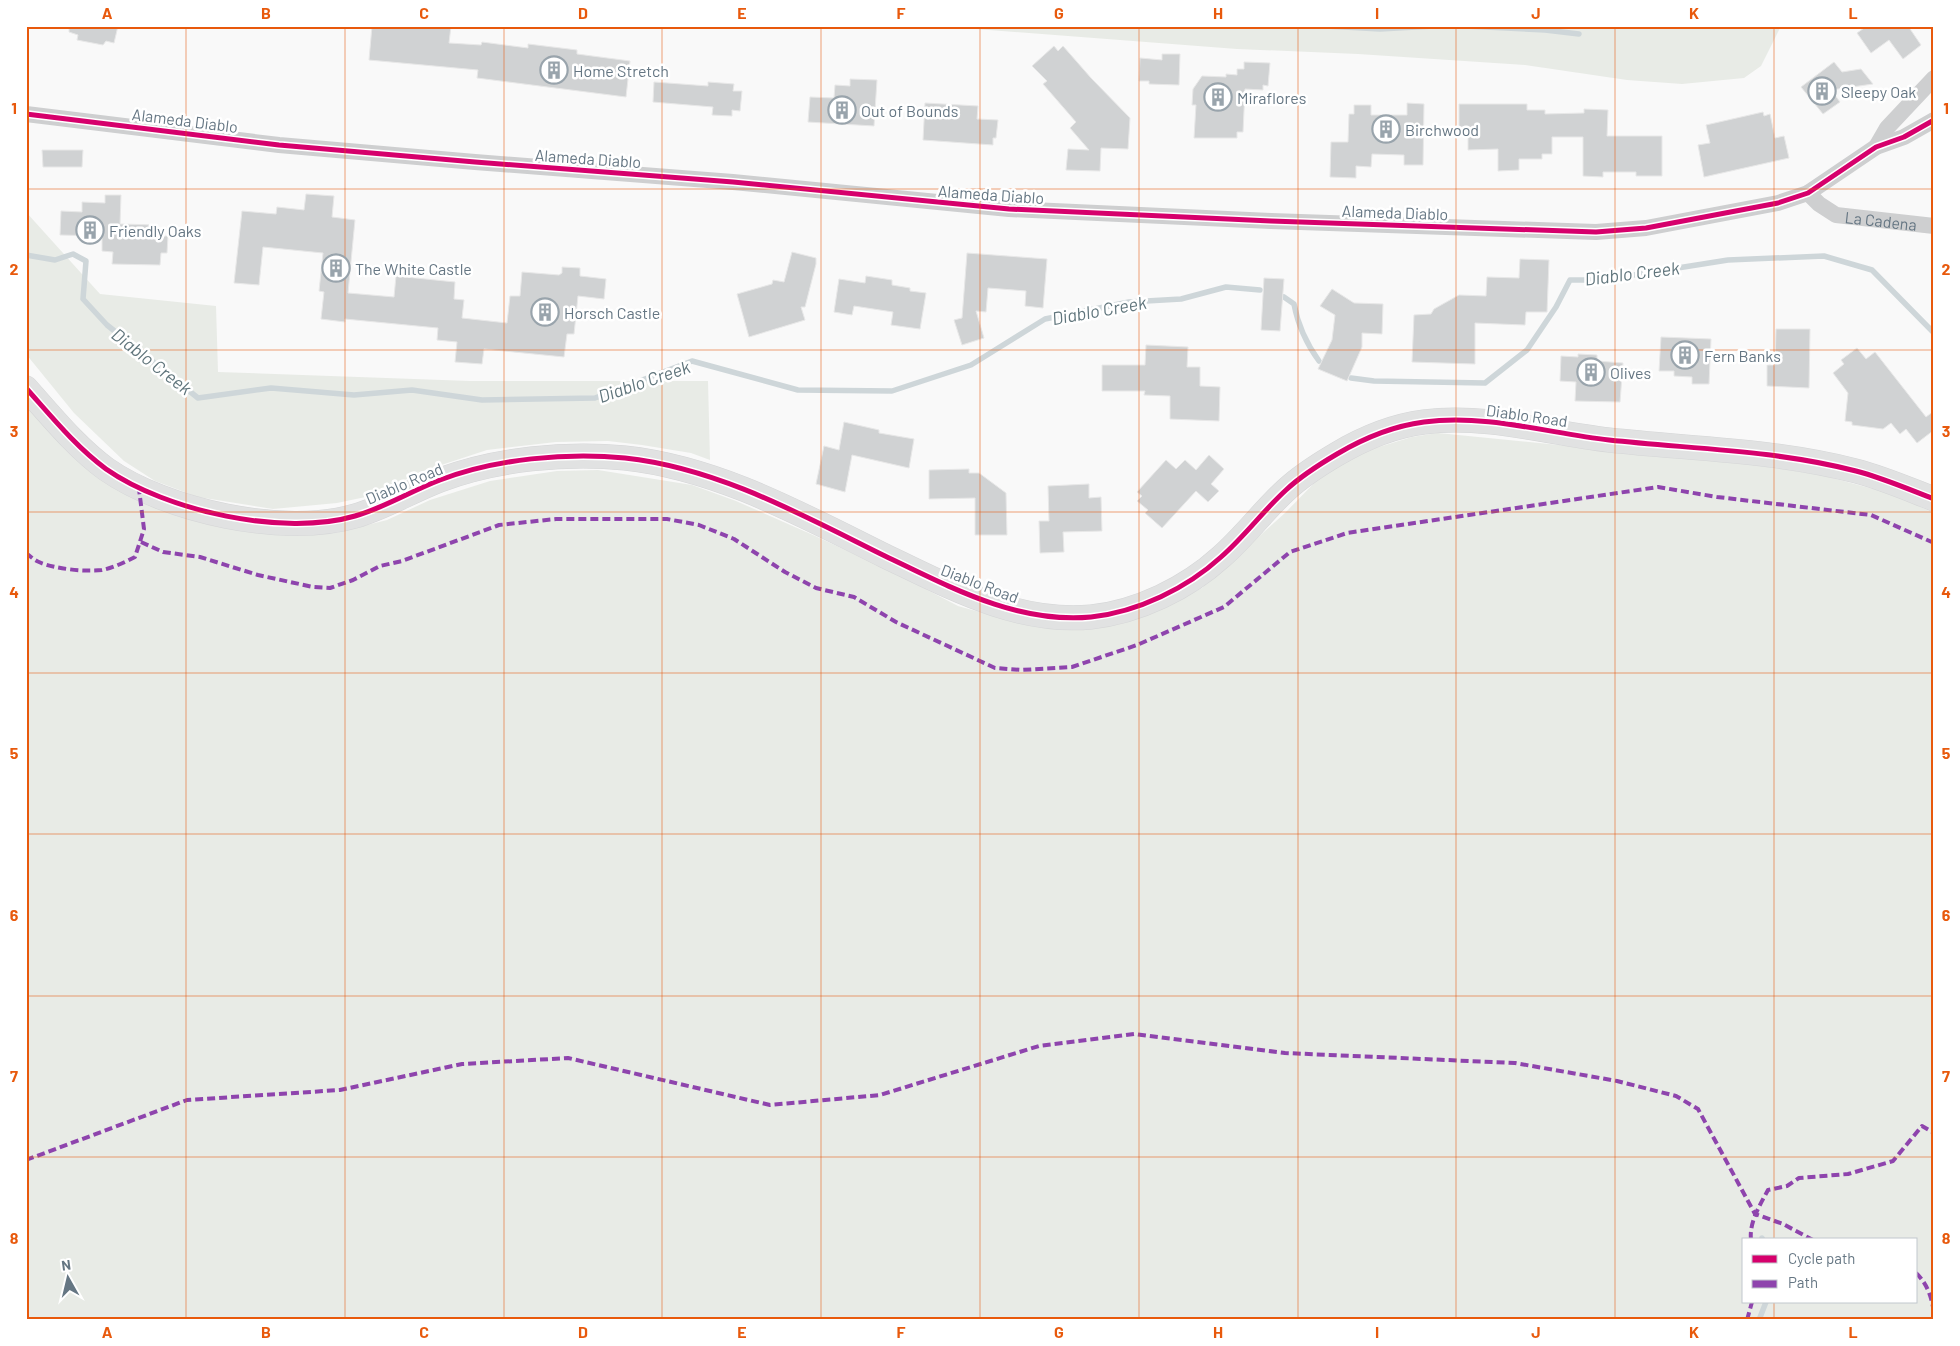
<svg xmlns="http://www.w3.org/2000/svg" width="1960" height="1346" viewBox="0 0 1960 1346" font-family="Barlow,sans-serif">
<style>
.green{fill:#e8ebe6;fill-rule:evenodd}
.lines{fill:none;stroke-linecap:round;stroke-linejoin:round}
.stream{stroke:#ced6d9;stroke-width:5.5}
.building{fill:#d0d2d3;stroke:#e8e8e8}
.secondary-casing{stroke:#d5d6d7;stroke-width:25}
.street{stroke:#cecfd0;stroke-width:16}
.secondary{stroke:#e1e2e2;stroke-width:24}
.quiet{stroke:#8e44ad;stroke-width:4;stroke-dasharray:8 4;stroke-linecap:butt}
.cycleway-casing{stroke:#fff;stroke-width:8}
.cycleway{stroke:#d6006c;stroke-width:5}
.grid{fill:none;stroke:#e8590c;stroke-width:1;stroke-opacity:0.55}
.labels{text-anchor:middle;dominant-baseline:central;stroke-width:5;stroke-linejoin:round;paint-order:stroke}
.poi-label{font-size:16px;fill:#657683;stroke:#fff;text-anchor:start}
.street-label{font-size:16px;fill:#657683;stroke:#fff}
.water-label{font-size:18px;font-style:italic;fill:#60757c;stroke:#fff}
.neatline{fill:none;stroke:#e8590c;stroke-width:2}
.grid-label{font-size:16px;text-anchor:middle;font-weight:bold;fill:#e8590c}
</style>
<rect width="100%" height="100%" fill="#f9f9f9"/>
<g class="green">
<polygon points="936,26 1781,26 1761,66 1744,78 1682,84 1627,80 1525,65 1358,54 1237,49"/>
<polygon points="26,212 100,294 216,306 218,372 470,381 708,381 710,460 691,453 642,445 608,441 556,442 487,450 420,472 375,495 337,503 273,509 198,497 155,481 124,461 74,413 26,354"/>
<path d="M26,406l192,119 79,11 38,-3 52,-13 43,-20 60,-19 67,-10 41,-1 94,15 44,16 77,34 80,37 65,34 61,17 47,6 54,-5 44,-16 38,-20 83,-75 38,-39 46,-24 43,-13 26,-4 312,31 71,11 71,19 42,19v807h-1908zM1744,1240h172v62h-172z"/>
</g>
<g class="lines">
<g class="stream">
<polyline points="1326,26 1380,29 1434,26"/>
<polyline points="1466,26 1545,30 1579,34"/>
<polyline points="26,255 55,260 73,254 86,261 83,299 107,325 198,398 271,388 354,395 412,390 482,400 595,398 692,361 798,390 892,391 971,365 1045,319 1129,302 1181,299 1226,287 1260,290"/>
<path d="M1284,297l10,7c4,22 12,39 25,57"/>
<polyline points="1351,378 1374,381 1485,383 1527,350 1556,307 1570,280 1602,280 1728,260 1824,256 1872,270 1934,333"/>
<polyline points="1762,1238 1763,1240"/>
<polyline points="1759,1320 1766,1302"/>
</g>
</g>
<g class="building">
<polygon points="69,26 118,26 114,43 106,41 103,45 77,40 78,35 69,32"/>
<polygon points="372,26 395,28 451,26 449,43 481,45 482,42 528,48 528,44 577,50 577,54 630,61 626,97 477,78 478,70 369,60"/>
<polygon points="1867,26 1908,26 1921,45 1903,59 1889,40 1871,53 1857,33"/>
<polygon points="1054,46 1058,51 1063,46 1091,78 1130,118 1128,149 1101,148 1100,171 1066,170 1068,149 1089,150 1070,128 1076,122 1043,84 1047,81 1032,66"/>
<polygon points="1162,54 1180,54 1179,85 1149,84 1149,81 1139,81 1140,58 1162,60"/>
<polygon points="1244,62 1270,63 1268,86 1263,85 1263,90 1245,89 1243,132 1237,132 1237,138 1194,138 1196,105 1192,105 1193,89 1202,76 1226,77 1226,74 1237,75 1237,69 1244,69"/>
<polygon points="1834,62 1842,72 1861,69 1873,84 1831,90 1840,102 1823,114 1801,87"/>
<polygon points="850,79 877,80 874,126 808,122 810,97 834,98 835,85 850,86"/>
<polygon points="654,82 708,86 708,82 734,84 733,91 742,91 740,111 732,110 732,116 712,115 713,107 653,102"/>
<polygon points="925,103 978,106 977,119 998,120 996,138 993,138 993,145 923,140"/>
<polygon points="1407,103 1424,104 1423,165 1404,165 1404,155 1372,154 1371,167 1356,166 1356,178 1330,177 1331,142 1348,142 1349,114 1354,114 1354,105 1371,105 1371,115 1407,115"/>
<polygon points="1459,104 1527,104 1527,110 1545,110 1545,114 1584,113 1584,109 1608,110 1607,136 1662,136 1662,176 1636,176 1636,172 1603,172 1603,177 1583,176 1583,137 1552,137 1552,154 1542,154 1542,159 1519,159 1519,170 1498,171 1498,149 1468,150 1468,127 1459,127"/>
<polygon points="1763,112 1764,116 1770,114 1775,138 1784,136 1789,158 1704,177 1698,145 1710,143 1706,125"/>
<polygon points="42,150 83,150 82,167 43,167"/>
<polygon points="306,194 334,196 332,217 355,220 348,293 394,297 396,276 455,282 454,299 464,300 462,318 507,323 510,296 520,296 522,272 559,275 562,273 562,267 580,268 580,276 606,279 604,299 578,296 574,334 567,334 564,357 484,349 482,364 455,362 457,342 437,340 438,328 345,319 345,322 321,319 324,292 319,291 323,253 263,247 259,285 234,283 242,211 276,214 277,207 304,210"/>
<polygon points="105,195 121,195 120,224 156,225 156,236 168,236 167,253 161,253 160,265 112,264 113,252 102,251 102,236 60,235 61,211 82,212 82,202 105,203"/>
<polygon points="792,252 816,258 816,264 805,307 801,307 805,320 749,337 737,294 772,284 773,280 784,282"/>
<polygon points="967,253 1047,259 1043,308 1025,306 1026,291 988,288 986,312 976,311 984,338 962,345 954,320 962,318"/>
<polygon points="1520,259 1549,260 1547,312 1526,312 1525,325 1475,323 1475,364 1412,362 1414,315 1431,314 1434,309 1459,295 1486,296 1487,277 1519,278"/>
<polygon points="866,276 892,280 892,285 910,288 910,291 926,293 920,329 891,325 893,312 854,306 852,315 834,312 839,279 865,283"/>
<polygon points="1264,278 1284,279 1280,331 1261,330"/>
<polygon points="1332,289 1354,303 1383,304 1382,334 1362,333 1362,347 1347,381 1318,369 1332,340 1335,315 1320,306"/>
<polygon points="1776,329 1810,329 1809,388 1767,386 1767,365 1775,365"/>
<polygon points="1661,337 1711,339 1709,384 1692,384 1692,377 1674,376 1674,371 1659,371"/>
<polygon points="1146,345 1188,347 1187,367 1200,367 1200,386 1220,387 1219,421 1170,419 1170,396 1144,395 1145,391 1102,391 1102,365 1145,365"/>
<polygon points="1857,348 1866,359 1875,352 1926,417 1934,411 1934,430 1917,443 1906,429 1900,434 1891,423 1883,429 1852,425 1852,422 1845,421 1848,393 1833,373 1844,364 1841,360"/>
<polygon points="1578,354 1597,355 1597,361 1623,363 1620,402 1575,401 1576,382 1560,381 1561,356 1578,357"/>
<polygon points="844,422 879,430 879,433 914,439 909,468 852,455 845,492 816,484 824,446 839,450"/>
<polygon points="1209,455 1224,469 1211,484 1219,491 1208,502 1196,491 1162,528 1145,513 1148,510 1137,501 1142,496 1137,492 1166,460 1176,469 1185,460 1196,470"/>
<polygon points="969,469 969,473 979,473 1006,493 1007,535 975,535 975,498 929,499 929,470"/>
<polygon points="1089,484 1089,498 1101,497 1102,531 1063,532 1064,552 1040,553 1039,521 1049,521 1048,486"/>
</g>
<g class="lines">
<g class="secondary-casing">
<path id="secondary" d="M26,388c25,28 50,59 80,81 60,42 178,68 249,47 29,-8 56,-25 85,-36 55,-21 127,-28 185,-22 93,10 177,57 260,98 65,31 132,68 206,61 47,-5 96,-29 130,-60 24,-21 42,-46 65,-67 15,-14 34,-26 51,-36 27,-16 56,-28 87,-32 62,-8 124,11 185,18 83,9 166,10 247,31 27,7 52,18 78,28"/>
</g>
<g class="street">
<polyline points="26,114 279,145 475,162 733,182 1009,209 1271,221 1596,232 1646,228 1778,203 1808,193 1876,147 1904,137 1934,120"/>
<polyline points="1876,147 1887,128 1934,78"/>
<path id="s1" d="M1808,193l11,11 17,11 98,11"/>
</g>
<use href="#secondary" class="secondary"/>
<g class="quiet">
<polyline points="141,542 163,552 200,557 258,575 313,587 330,588 353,580 380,566 402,561 499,525 556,519 667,519 699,525 734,539 785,572 816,588 854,597 896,622 995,668 1021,670 1072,667 1137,645 1224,607 1290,552 1347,533 1658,487 1717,497 1871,515 1934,543"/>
<path d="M26,553c4,3 8,7 13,9 15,7 47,10 63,8 11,-2 23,-8 33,-13l9,-28 -5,-40"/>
<polyline points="26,1160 187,1100 340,1090 462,1064 568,1058 770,1105 880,1095 1039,1046 1134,1034 1285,1053 1515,1063 1617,1081 1676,1096 1698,1109 1755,1214 1783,1224 1813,1240"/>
<path d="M1751,1240c-2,-18 9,-35 17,-50l19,-4 12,-8 49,-4 45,-13 29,-35 12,7"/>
<path d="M1916,1273c11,10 16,25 18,40"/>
<polyline points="1747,1320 1752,1302"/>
</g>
<g class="cycleway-casing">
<g id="cycleway">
<polyline points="26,114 279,145 475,162 733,182 1009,209 1271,221 1596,232 1646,228 1778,203 1808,193 1876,147 1904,137 1934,120"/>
<path d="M26,388c25,28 50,59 80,81 60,42 178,68 249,47 29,-8 56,-25 85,-36 55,-21 127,-28 185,-22 93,10 177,57 260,98 65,31 132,68 206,61 47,-5 96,-29 130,-60 24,-21 42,-46 65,-67 15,-14 34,-26 51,-36 27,-16 56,-28 87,-32 62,-8 124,11 185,18 83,9 166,10 247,31 27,7 52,18 78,28"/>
</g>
</g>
<use href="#cycleway" class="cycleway"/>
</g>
<path class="grid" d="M186,26v1294M345,26v1294M504,26v1294M662,26v1294M821,26v1294M980,26v1294M1139,26v1294M1298,26v1294M1456,26v1294M1615,26v1294M1774,26v1214M26,189h1908M26,350h1908M26,512h1908M26,673h1908M26,834h1908M26,996h1908M26,1157h1908M1774,1302v18"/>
<defs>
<g id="building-ring" transform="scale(1.4375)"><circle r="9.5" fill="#fff" stroke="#99a4ac" stroke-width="1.5"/><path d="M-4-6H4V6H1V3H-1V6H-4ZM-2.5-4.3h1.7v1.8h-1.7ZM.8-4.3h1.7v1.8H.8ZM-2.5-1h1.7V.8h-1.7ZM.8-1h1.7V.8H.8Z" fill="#99a4ac"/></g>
</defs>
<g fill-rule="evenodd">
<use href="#building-ring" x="554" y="70"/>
<use href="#building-ring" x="1822" y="91"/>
<use href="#building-ring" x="1218" y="97"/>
<use href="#building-ring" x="842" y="110"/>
<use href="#building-ring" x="1386" y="129"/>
<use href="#building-ring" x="90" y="230"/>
<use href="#building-ring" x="336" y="268"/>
<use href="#building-ring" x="545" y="312"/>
<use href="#building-ring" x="1685" y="355"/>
<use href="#building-ring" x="1591" y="372"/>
</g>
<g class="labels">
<g class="poi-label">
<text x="573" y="70">Home Stretch</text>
<text x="1841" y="91">Sleepy Oak</text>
<text x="1237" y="97">Miraflores</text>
<text x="861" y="110">Out of Bounds</text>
<text x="1405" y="129">Birchwood</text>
<text x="109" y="230">Friendly Oaks</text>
<text x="355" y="268">The White Castle</text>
<text x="564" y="312">Horsch Castle</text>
<text x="1704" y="355">Fern Banks</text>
<text x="1610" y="372">Olives</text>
</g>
<g class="street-label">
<text transform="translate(185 120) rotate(7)">Alameda Diablo</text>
<text transform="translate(588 158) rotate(4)">Alameda Diablo</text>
<text transform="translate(991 194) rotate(4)">Alameda Diablo</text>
<text transform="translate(1395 212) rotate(2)">Alameda Diablo</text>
<text stroke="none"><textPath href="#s1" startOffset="81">La Cadena</textPath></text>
<text transform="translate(1527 415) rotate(8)">Diablo Road</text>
<text transform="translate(404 483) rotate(-23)">Diablo Road</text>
<text transform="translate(980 583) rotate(21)">Diablo Road</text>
</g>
<g class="water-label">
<text transform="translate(1632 273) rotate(-7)">Diablo Creek</text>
<text transform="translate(1099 310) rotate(-10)">Diablo Creek</text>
<text transform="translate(152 361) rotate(38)">Diablo Creek</text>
<text transform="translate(644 381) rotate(-19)">Diablo Creek</text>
</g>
</g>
<rect width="1960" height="1346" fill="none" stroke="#ffffff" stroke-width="55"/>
<rect x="1742" y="1238" width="175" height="65" fill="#ffffff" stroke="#c1c8cd"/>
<rect x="1752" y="1255" width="25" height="8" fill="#d6006c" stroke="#c1c8cd"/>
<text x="1788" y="1264" font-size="15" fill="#657683">Cycle path</text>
<rect x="1752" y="1280" width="25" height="8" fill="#8e44ad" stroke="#c1c8cd"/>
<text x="1788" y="1288" font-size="15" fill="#657683">Path</text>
<g transform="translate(68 1278) rotate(352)" stroke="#ffffff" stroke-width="4" paint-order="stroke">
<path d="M0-4L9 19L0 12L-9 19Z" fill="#657683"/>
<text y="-8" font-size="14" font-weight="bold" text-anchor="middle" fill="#657683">N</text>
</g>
<rect x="28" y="28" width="1904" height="1290" class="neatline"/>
<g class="grid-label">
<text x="107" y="19">A</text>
<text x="266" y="19">B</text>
<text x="424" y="19">C</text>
<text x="583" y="19">D</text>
<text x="742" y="19">E</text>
<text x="901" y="19">F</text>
<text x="1059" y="19">G</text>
<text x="1218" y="19">H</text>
<text x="1377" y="19">I</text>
<text x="1536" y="19">J</text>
<text x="1694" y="19">K</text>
<text x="1853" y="19">L</text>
<text x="14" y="114">1</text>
<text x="1946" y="114">1</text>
<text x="14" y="275">2</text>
<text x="1946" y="275">2</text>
<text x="14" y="437">3</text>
<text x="1946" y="437">3</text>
<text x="14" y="598">4</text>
<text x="1946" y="598">4</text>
<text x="14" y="759">5</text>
<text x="1946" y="759">5</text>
<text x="14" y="921">6</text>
<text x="1946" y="921">6</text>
<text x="14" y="1082">7</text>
<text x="1946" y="1082">7</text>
<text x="14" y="1244">8</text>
<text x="1946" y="1244">8</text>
<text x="107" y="1338">A</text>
<text x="266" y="1338">B</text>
<text x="424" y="1338">C</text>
<text x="583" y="1338">D</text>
<text x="742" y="1338">E</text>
<text x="901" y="1338">F</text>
<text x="1059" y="1338">G</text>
<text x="1218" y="1338">H</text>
<text x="1377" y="1338">I</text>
<text x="1536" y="1338">J</text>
<text x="1694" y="1338">K</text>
<text x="1853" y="1338">L</text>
</g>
</svg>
